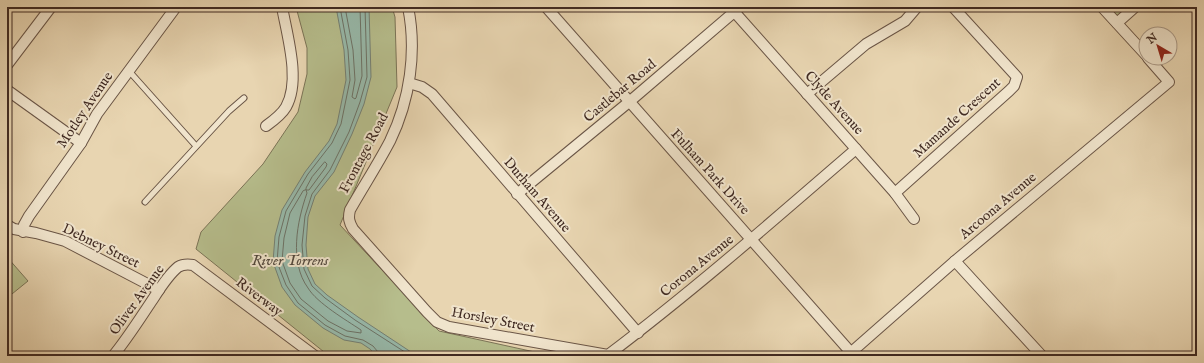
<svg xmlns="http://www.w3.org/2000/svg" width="1204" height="363" viewBox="0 0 1204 363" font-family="'IM FELL English',serif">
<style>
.green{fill:#b6bd8c;stroke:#7b7457}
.water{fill:#97b9aa;stroke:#748074}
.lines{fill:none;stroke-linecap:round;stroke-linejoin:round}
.shore{stroke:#6c7266;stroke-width:1}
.lane-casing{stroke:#6a5546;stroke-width:7}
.street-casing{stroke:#6a5546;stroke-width:12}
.lane{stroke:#f0e4cc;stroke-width:5}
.street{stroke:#f0e4cc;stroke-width:10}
.labels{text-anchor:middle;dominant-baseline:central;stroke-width:4;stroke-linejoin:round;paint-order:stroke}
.street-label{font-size:14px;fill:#402a22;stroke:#f0e4cc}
.water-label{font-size:15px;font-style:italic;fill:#51473d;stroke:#f0e4cc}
</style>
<rect width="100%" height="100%" fill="#e8d5b1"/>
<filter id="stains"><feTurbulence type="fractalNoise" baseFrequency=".005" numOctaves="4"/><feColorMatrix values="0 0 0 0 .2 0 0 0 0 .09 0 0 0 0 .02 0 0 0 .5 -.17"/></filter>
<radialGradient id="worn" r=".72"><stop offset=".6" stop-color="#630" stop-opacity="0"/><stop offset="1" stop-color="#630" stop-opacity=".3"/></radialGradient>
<g class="green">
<polygon points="296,7 392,7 395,17 397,87 340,225 439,331 553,356 329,356 196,249 201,232 263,164 298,112 307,74 307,48"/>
<polygon points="1102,7 1135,7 1117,23"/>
<polygon points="7,257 28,281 7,298"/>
</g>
<polygon class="water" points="336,7 369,7 371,77 364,104 352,134 334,172 315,196 308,217 306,245 308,269 315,284 327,295 358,317 411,352 424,356 376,356 370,349 361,343 344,340 323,328 295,305 282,287 273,262 275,236 282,210 305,172 329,141 337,124 346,80 344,50"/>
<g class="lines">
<g class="shore">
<polyline points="340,7 348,50 350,80 341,124 332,143 308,174 286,211 279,237 277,262 286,285 298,303 325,325 345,336 363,340 373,346 378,352 379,356"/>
<polyline points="345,7 353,50 355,80 352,97 355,99 356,98 362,76 360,7"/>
<polyline points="365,7 367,77 360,102 349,132 330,170 312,194 305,216 302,245 304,269 312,286 325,298 355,320 411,356"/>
<polygon points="325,162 327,164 326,167 309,190 306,190 306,188 312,177"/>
<path d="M306,190l1,3c-10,28 -18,69 1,95 9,15 38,32 53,42v3l-14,-2 -19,-10 -27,-22 -11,-16 -8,-22 2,-23 6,-25 13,-22z"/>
</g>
<g class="lane-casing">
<g id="lane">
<polyline points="129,71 196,146"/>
<polyline points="145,202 229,111 244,98"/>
</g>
</g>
<g class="street-casing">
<g id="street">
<path d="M408,7c9,44 2,93 -18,134 -12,23 -27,46 -40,69 -2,8 -1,12 3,19l74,83 10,10 12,5 159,28c86,-65 167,-136 248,-206"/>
<polyline points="546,7 854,356"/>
<polyline points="730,7 895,193 914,219"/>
<polyline points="1102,7 1146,55"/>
<polyline points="1117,23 1135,7"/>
<polyline points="7,65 51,7"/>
<polyline points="409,83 422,87 432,94 638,333"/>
<polyline points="7,90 81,143"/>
<polyline points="807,94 866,44 905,21 917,7"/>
<path d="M266,126c7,-5 16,-12 20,-19 15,-26 1,-72 -4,-100"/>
<polyline points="895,193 1009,91 1014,86 1017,77 953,7"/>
<polyline points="517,194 629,102 740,7"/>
<polyline points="7,225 14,229 36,233 65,241 159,290"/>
<polyline points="23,232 24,225 29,216 81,143 97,114 176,7"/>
<polyline points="955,261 1042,356"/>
<path d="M113,356c14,-17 26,-36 38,-54 8,-12 16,-26 27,-35 5,-3 9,-3 15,-2l122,91"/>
<polyline points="847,356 955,261 1169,82 1148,58"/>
</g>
</g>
<use href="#lane" class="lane"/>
<use href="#street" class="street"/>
</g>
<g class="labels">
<g class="street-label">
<text transform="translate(620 91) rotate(-40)">Castlebar Road</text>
<text transform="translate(834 103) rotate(48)">Clyde Avenue</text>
<text transform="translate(85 110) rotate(-56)">Motley Avenue</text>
<text transform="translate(957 118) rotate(-42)">Mamande Crescent</text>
<text transform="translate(364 153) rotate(-62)">Frontage Road</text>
<text transform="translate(710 172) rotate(48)">Fulham Park Drive</text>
<text transform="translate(537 195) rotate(49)">Durham Avenue</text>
<text transform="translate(998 206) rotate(-40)">Arcoona Avenue</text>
<text transform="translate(101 246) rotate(26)">Debney Street</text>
<text transform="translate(697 266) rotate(-39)">Corona Avenue</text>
<text transform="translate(259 297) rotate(37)">Riverway</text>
<text transform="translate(137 300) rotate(-54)">Oliver Avenue</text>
<text transform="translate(493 320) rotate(11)">Horsley Street</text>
</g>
<g class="water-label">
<text x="290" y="260">River Torrens</text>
</g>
</g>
<rect width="1204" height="363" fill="none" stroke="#e8d5b1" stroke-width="24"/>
<rect x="8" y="8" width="1188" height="347" fill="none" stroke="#402a22" stroke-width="2"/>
<rect x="12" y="12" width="1180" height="339" fill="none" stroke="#402a22"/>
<g transform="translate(1158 46) rotate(322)"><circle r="19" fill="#f0e4cc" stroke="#aa9a88"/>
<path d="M0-3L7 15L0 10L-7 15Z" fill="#8f2418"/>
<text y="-6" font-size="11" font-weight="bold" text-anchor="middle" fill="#402a22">N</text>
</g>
<rect width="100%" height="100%" filter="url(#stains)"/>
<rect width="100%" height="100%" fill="url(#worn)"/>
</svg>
